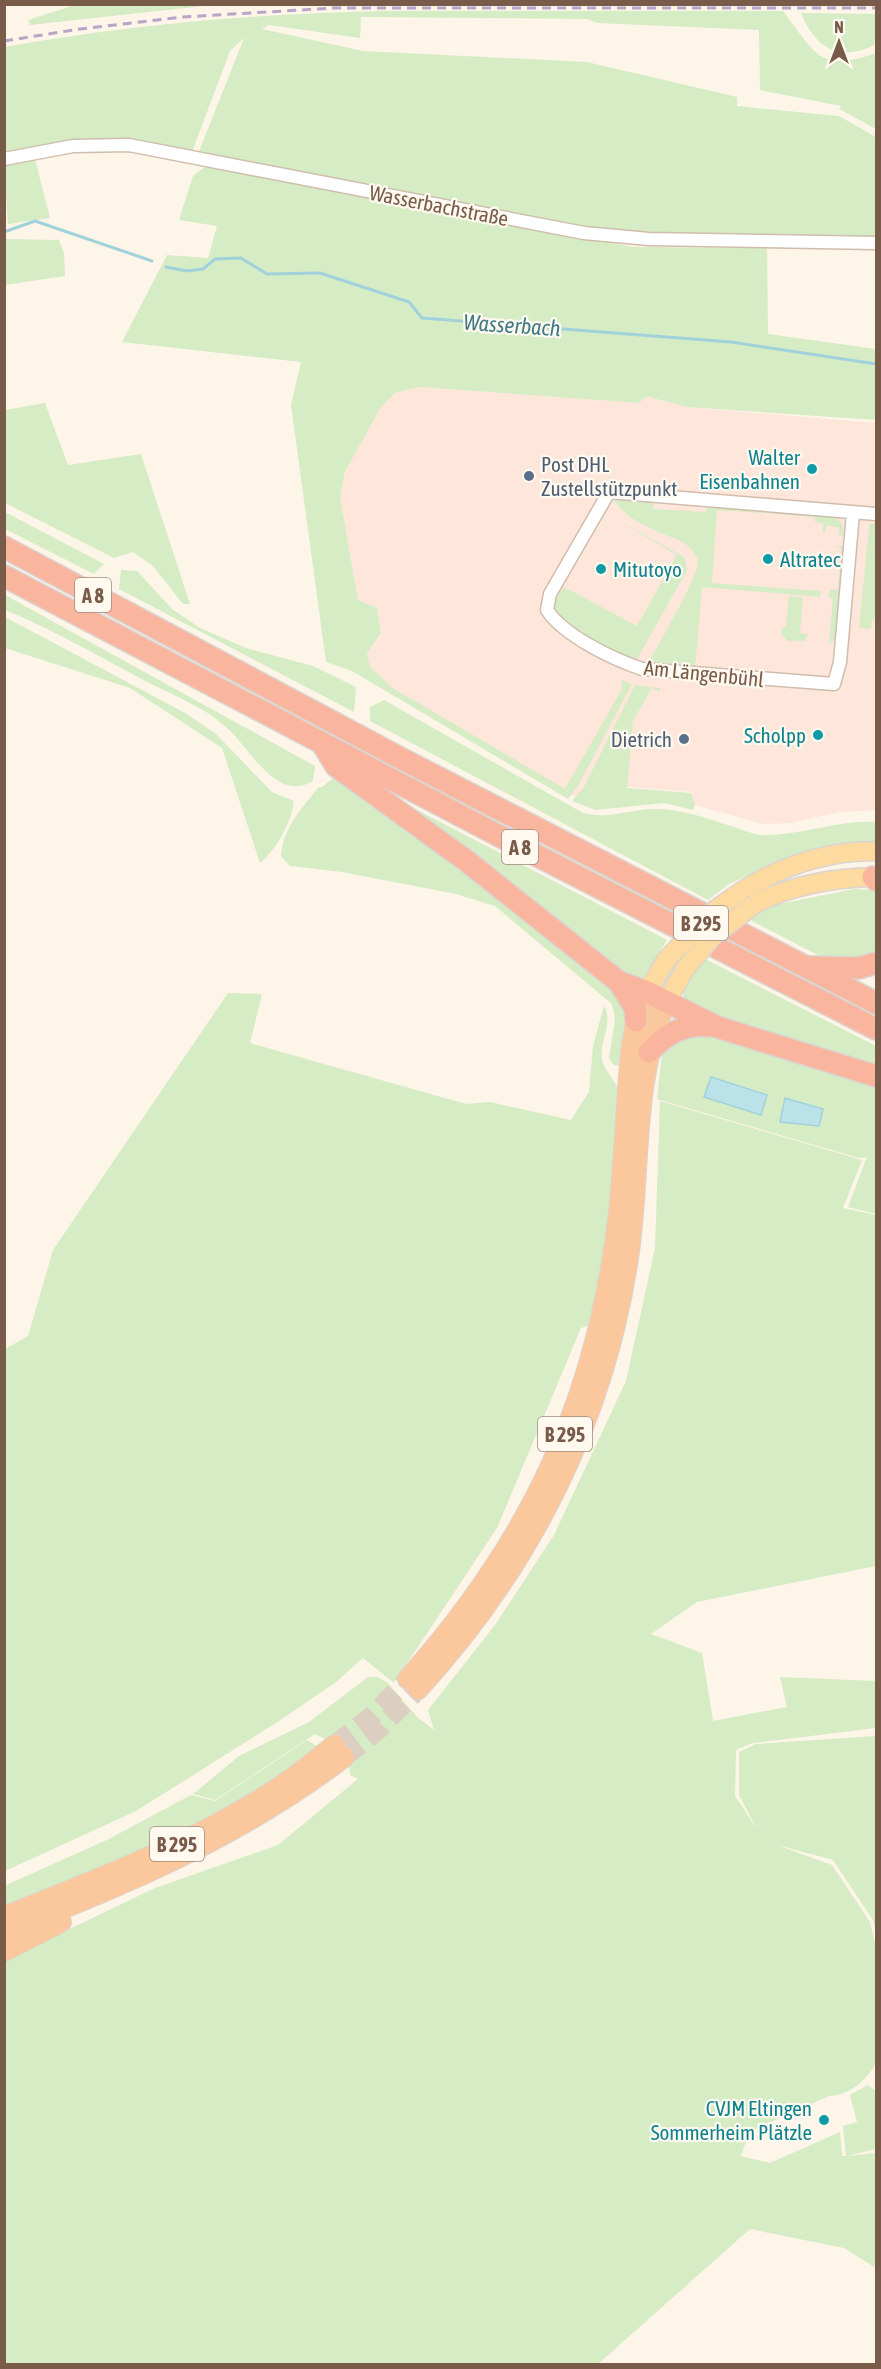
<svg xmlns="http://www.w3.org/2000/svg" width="881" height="2369" viewBox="0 0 881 2369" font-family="'Asap Condensed',sans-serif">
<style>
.commercial{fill:#fee6db}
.green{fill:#d5ecc5}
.water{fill:#bbe2e8;stroke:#a1d2db;stroke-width:1.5}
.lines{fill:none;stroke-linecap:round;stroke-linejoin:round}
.stream{stroke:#a1d2db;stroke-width:3}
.trunk-tunnel{stroke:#dccec0;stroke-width:20;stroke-dasharray:20 10;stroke-linecap:butt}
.minor-casing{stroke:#d0bdac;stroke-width:15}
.primary-casing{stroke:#dcd4d0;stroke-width:21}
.trunk-casing{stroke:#dcd4d0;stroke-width:22}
.motorway-casing{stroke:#dcd4d0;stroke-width:24}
.minor{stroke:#fff;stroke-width:12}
.primary{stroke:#fdda9f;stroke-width:18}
.trunk{stroke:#fbc89e;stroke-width:20}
.motorway{stroke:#f9b59d;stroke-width:21}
.rail{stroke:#b8a5c9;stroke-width:3;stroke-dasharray:9 6;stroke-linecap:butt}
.primary-bridge-casing{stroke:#dcd4d0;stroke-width:21;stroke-linecap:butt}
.primary-bridge{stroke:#fdda9f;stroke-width:18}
.culture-dot{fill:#0f9aa8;stroke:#fff9ef;stroke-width:2}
.service-dot{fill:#5c6f8a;stroke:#fff9ef;stroke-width:2}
.labels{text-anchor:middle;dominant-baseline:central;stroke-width:4.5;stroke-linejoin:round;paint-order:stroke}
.shield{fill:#fff9ef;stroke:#a18a7c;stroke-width:1.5}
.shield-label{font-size:20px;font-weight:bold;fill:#795b4a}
.street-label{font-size:21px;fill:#795b4a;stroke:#fff9ef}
.culture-label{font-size:21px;fill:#0d838f;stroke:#fff9ef;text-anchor:end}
.service-label{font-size:21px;fill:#4e5e75;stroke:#fff9ef;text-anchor:start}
.water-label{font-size:22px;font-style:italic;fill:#3f7a86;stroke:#fff9ef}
</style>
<rect width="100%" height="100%" fill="#fdf5e8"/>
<polygon class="commercial" points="419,387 640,403 643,398 649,397 687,407 876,423 876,810 840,812 790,823 763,824 695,805 691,792 628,787 574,796 393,688 370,667 367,653 381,633 377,608 358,600 340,497 345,472 381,407 395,393"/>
<g class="green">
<polygon points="78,4 213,4 213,5 30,25 28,20"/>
<path d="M379,11h404c33,43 36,62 93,42v76l-37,-20 2,-3 -81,-16 -1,-60 -162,-7 -10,-4 -226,-2 -1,21 -91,-13 -7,4 101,22 224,11 150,35v9l102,10 37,21v102l-189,-3 -89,-5 -400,-77 46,-116 -14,13 -38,101 -59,-11 -128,14v-108c124,-22 248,-33 374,-36z"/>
<path d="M801,13l75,1v30c-36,19 -60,5 -75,-31z"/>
<polygon points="35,159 50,218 8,224 4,166"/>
<polygon points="206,166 633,247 767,248 768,334 876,349 876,420 687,407 649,397 643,398 640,403 419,387 395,393 381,407 345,472 340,497 358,600 377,608 381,633 367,653 370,667 393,688 565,789 622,689 621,680 632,684 578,786 568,799 352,671 326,662 291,405 301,362 122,342 167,255 208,258 217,226 179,220 193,176"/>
<polygon points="5,239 59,240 64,253 65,276 5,285"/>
<polygon points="45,403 68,465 141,454 190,604 183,604 153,566 133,552 114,558 5,503 5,410"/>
<path d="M617,498l37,3 -1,8 53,3 1,-7 56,5v3l-46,-3 -5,73 109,8 -1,6 -118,-10 -7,81 -48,-4c9,-14 54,-93 51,-103 -4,-16 -21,-22 -35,-27 -20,-9 -36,-15 -49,-34z"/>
<polygon points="775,511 832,516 841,522 845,536 839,535 839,527 826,526 825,533 823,533 823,523 815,522 815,517 775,514"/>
<polygon points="5,512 104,564 94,574 5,529"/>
<path d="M611,516l73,41 3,13 -51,91c-16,-8 -79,-36 -81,-53 0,-8 5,-15 9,-21l73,39 40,-71z"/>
<polygon points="876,523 876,619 872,619 871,629 859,628 869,527 870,524"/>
<polygon points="835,546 844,546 836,639 829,644 833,598 829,598 830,589 838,590 841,548"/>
<polygon points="121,570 137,571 172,609 200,628 246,648 313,666 356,687 354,712 119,589"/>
<path d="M5,595l310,171 -2,15c-37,22 -62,-32 -87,-54 -22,-20 -53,-32 -79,-45 -47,-25 -93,-52 -142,-72z"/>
<polygon points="789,596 803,597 800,633 808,634 804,641 788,641 781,634 782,627 786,627"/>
<path d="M5,617l182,97 29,20 56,58 22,9c-2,20 -18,49 -34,62l-38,-115 -92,-60 -125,-40z"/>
<polygon points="635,685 661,688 659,692 652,688 633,721 627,788 691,793 695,805 693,810 664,803 595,810 572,801 584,787"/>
<path d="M384,700l199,113c29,7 47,-5 75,-4 33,1 68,16 100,26 40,2 78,-15 118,-13v23l-93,15 -54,24 -21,16 -338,-179v-14z"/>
<path d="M336,776l83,58 203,162 6,23 -8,47 -6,-1 -5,-7 6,-39 -3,-15 -117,-98 -39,-12 -114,-22 -52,-6 -9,-10c1,-26 22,-50 38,-69h3z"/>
<polygon points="398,800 667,940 638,986"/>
<polygon points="854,889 876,890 876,957 826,959 748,919 770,906"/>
<polygon points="705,959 876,1046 876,1068 723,1020 684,1000 682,987"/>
<path d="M228,993l34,1 -12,49 216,61 24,-2 81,18 18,-28 4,-46 11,-40c10,18 -5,34 -2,53 2,14 16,22 18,36 2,14 -2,32 -3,46 -4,61 -15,122 -24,183l-12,4 -84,200 -103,155 -31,-25 -27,24 -57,39 -143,90 -131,60v-522l23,-13 25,-86z"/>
<polygon points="693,1030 876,1085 876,1214 848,1207 867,1157 859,1158 657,1099 662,1053"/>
<path d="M660,1101l202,59 -19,48 33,7v351l-179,36 -46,32 51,19 11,68 74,-14 -7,-30 96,4v47l-123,15 -17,7 -1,46 22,33 -18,-34v-43l17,-8 120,-8v197l-3,-13 -40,-60 -56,-15 55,20 38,57 6,25v116c-10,18 -26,32 -47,33l-80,36 -8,24 29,7 70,-31 2,24h4l-3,-30 14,-4 -7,-27 18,-10 8,6v58l-29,7 29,-3v115l-32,-20 -94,-19 -152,135h-593v-404l150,-72 123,-43 80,-66 -8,-4c0,-27 -15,-30 -35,-41l-100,66 -22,-6 46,-38 70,-34 59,-45h9l11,6 29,34 17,13 -6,-20 67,-85 59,-90 72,-154 29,-133z"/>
<polygon points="307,1740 321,1749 221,1816 5,1908 4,1886 109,1839 191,1795 215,1801"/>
</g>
<g class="water">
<polygon points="711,1077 767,1095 761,1115 704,1097"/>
<polygon points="785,1098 823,1109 819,1126 780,1122"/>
</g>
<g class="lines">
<g class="stream">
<polyline points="4,232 35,221 152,261"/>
<polyline points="166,267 187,271 203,269 215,259 241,258 267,274 320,273 409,302 422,318 731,342 876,364"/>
</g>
<g class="trunk-tunnel">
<polyline points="335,1745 371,1717 408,1679"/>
<polyline points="344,1757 380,1728 418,1689"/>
</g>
<g class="minor-casing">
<g id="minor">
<polyline points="4,159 73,146 129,145 584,233 649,239 876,243"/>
<path d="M853,513l-13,149 -6,22 -192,-15c-29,-10 -78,-33 -95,-59l3,-16 59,-102 267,22"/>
</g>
</g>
<g class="primary-casing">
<g id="primary">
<path d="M739,893c43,-28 87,-42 137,-42"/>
<path d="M756,903c37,-18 77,-25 117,-26"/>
<polyline points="647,992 667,959"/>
<polyline points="666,1002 685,969"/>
</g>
</g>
<g class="trunk-casing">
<g id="trunk">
<path d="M408,1679c124,-139 190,-281 211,-467 4,-40 6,-81 9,-122 2,-28 3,-57 14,-84"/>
<path d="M418,1689c114,-124 190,-276 212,-445 10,-80 3,-166 36,-242"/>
<path d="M4,1917c96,-39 194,-75 280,-133 18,-12 34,-26 51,-39"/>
<path d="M4,1932c121,-47 237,-96 340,-175"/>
<polyline points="4,1951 61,1922"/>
</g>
</g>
<g class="motorway-casing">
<g id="motorway">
<polyline points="4,547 404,760 876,1003"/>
<polyline points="4,576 528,851 876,1029"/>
<polyline points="322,743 336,766 468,862 619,982 635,1008 636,1021"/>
<polyline points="873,877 876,880"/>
<polyline points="809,967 859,968 876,963"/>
<polyline points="619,982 647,992 717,1027 876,1076"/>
<path d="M649,1052c18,-19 36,-29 62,-26"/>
</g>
</g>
<use href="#minor" class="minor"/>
<use href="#primary" class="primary"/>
<use href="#trunk" class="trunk"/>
<use href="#motorway" class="motorway"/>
<polyline class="rail" points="4,41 80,29 183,17 334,8 876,8"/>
<g class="primary-bridge-casing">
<g id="primary-bridge">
<polyline points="667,959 712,912 739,893"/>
<polyline points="685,969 712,937 756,903"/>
</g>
</g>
<use href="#primary-bridge" class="primary-bridge"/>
</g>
<g class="culture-dot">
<circle cx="812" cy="469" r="6"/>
<circle cx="768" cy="559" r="6"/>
<circle cx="601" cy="569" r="6"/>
<circle cx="818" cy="735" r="6"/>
<circle cx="824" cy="2120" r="6"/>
</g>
<g class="service-dot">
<circle cx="529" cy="476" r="6"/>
<circle cx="684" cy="739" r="6"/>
</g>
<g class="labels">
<g class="shield">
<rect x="75" y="578" width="36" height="34" rx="4.5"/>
<rect x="502" y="830" width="36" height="34" rx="4.5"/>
<rect x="674" y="906" width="54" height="34" rx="4.5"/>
<rect x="538" y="1417" width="54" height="34" rx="4.5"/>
<rect x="150" y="1827" width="54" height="34" rx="4.5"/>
</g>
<g class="shield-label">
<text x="93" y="595">A 8</text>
<text x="520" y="847">A 8</text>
<text x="701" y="923">B 295</text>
<text x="565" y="1434">B 295</text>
<text x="177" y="1844">B 295</text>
</g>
<g class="street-label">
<text transform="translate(439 205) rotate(11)">Wasserbachstraße</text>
<text transform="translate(704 673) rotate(6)">Am Längenbühl</text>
</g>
<g class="culture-label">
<text x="800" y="457">Walter<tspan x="800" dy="24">Eisenbahnen</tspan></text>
<text x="780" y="559" text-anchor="start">Altratec</text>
<text x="613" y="569" text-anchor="start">Mitutoyo</text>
<text x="806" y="735">Scholpp</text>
<text x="812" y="2108">CVJM Eltingen<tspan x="812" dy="24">Sommerheim Plätzle</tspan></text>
</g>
<g class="service-label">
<text x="541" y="464">Post DHL<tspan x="541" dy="24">Zustellstützpunkt</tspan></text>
<text x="672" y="739" text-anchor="end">Dietrich</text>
</g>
<g class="water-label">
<text transform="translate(512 325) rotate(4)">Wasserbach</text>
</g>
</g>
<rect width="881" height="2369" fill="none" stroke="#795b4a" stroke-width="12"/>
<g transform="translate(839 42)" stroke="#fff9ef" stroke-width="4.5" paint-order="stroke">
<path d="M0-4.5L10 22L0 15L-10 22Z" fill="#795b4a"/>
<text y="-9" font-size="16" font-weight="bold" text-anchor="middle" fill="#795b4a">N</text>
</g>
</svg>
